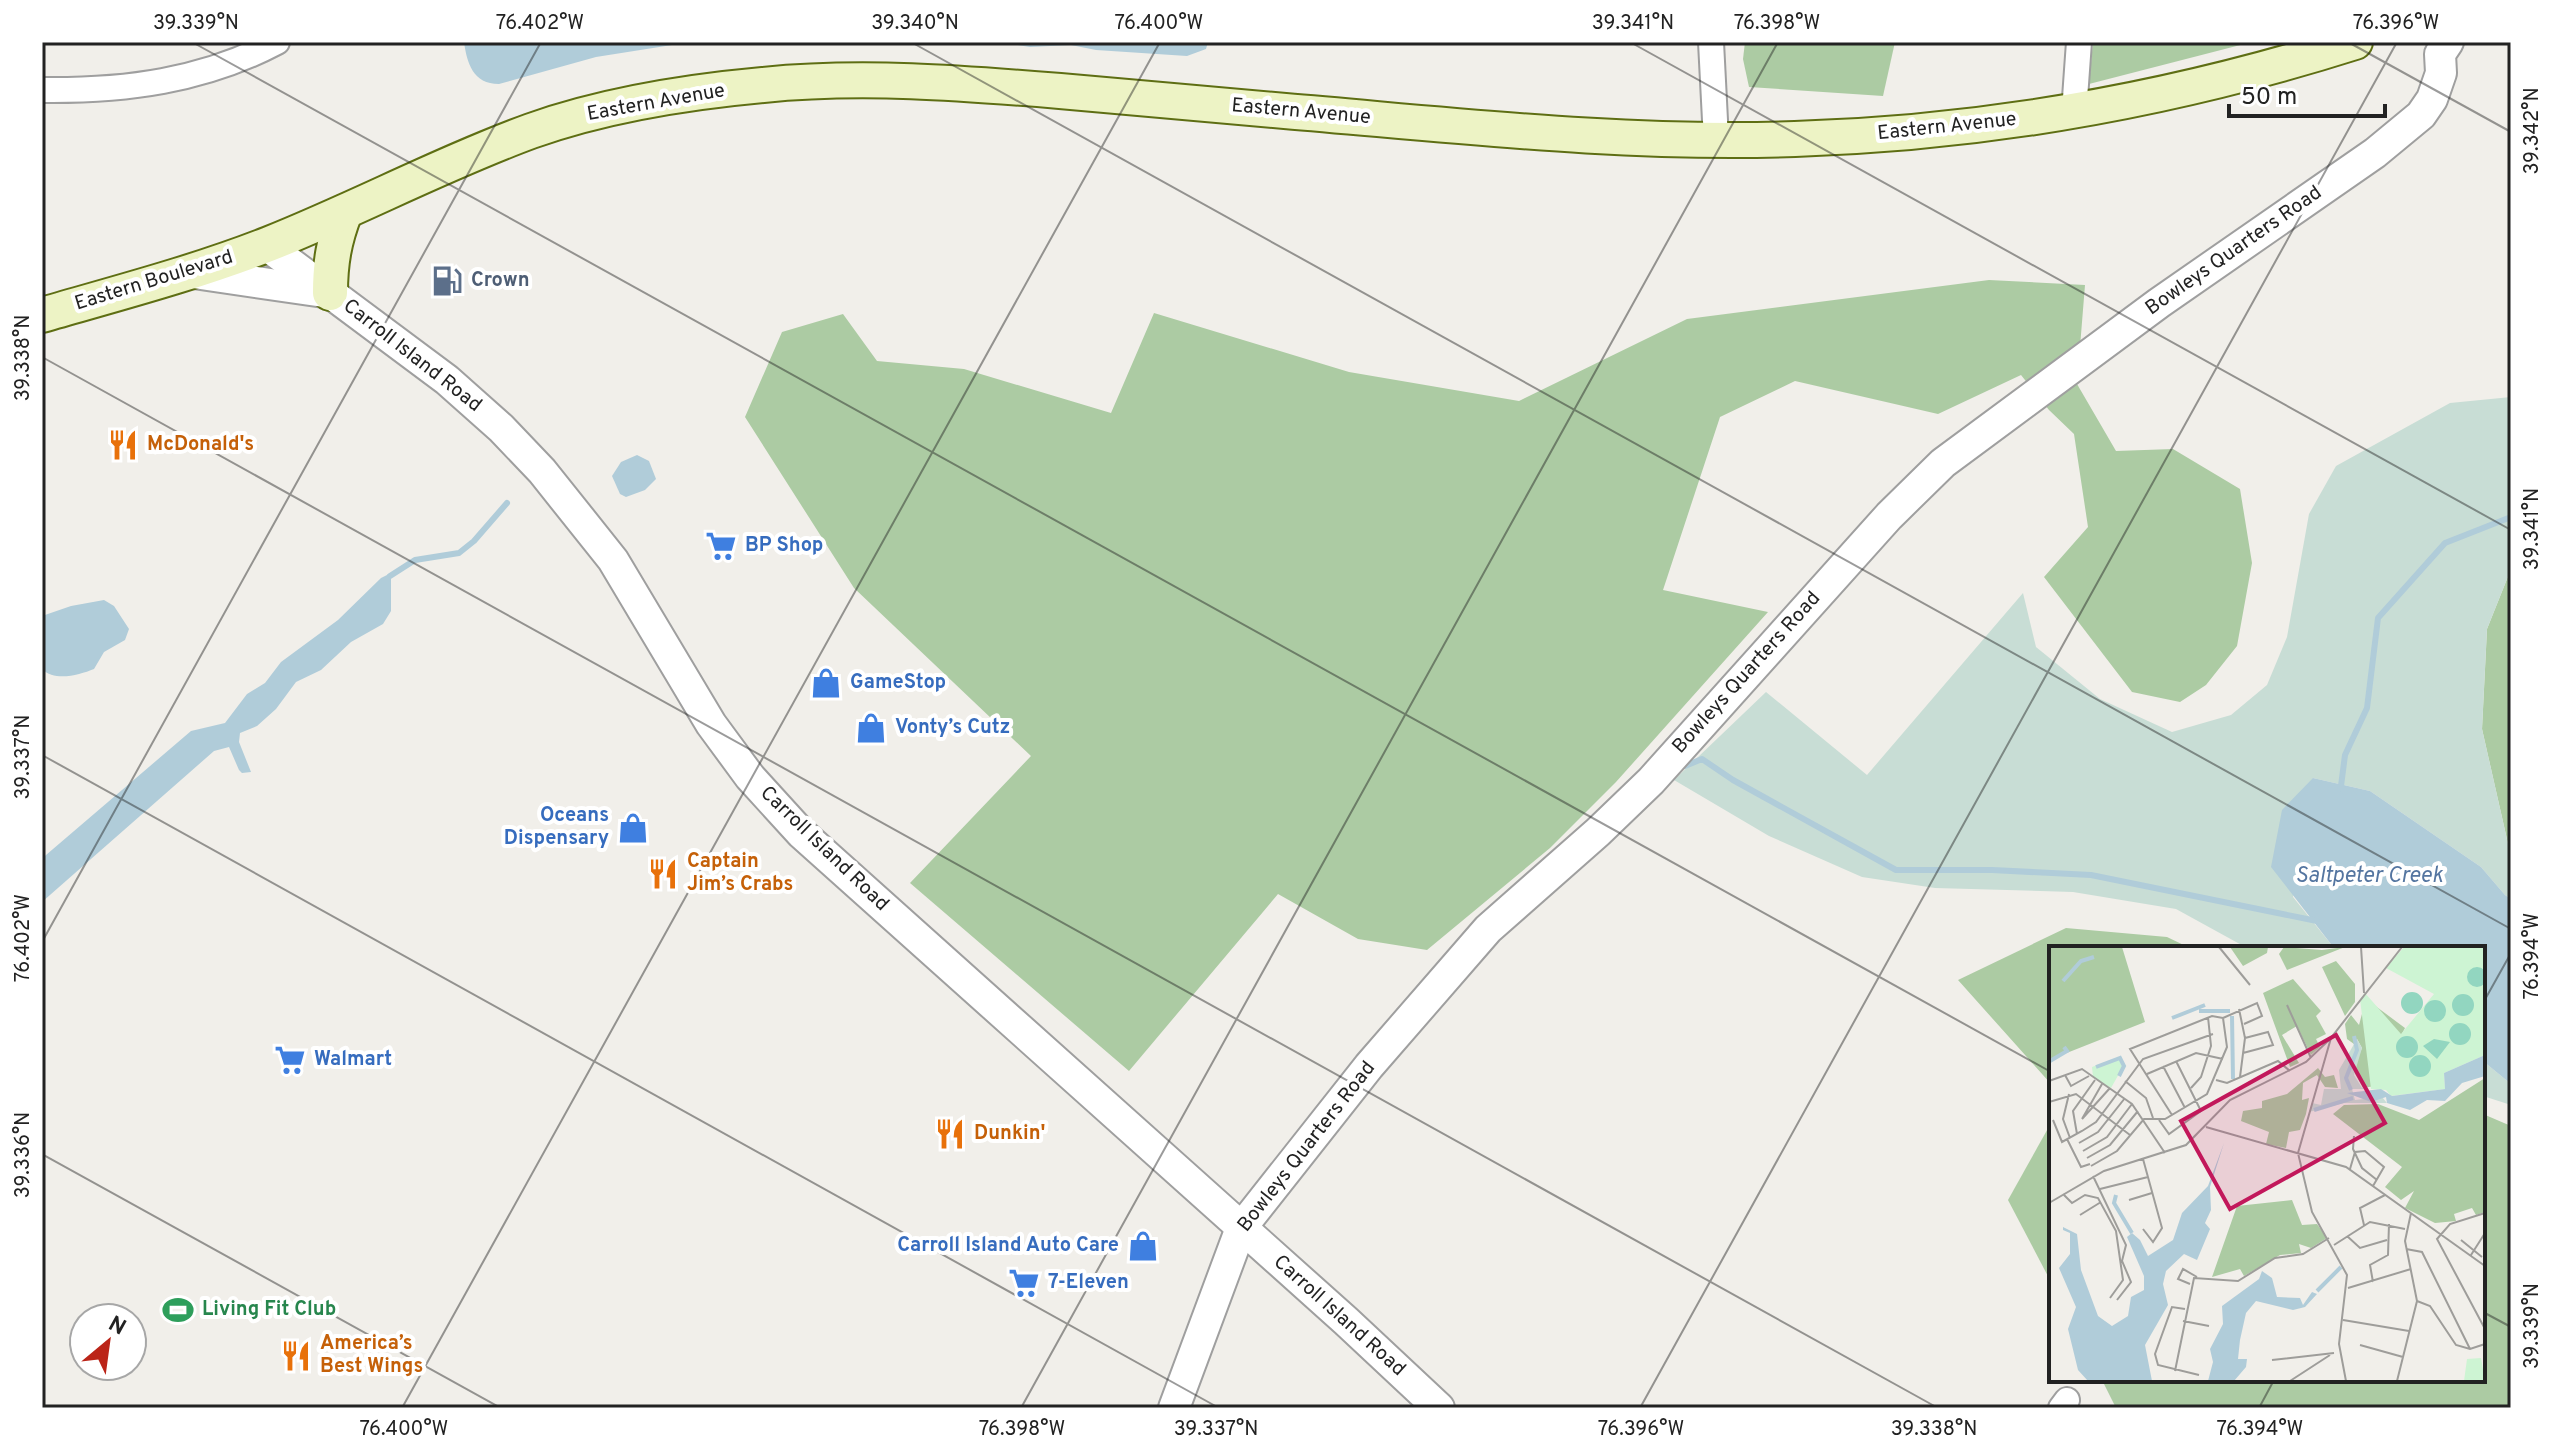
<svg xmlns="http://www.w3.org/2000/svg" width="2553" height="1450" viewBox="0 0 2553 1450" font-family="Overpass,sans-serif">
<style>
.forest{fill:#accba3}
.wetland{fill:#c8ddd5}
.water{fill:#b0ccd9}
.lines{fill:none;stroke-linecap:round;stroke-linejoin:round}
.stream{stroke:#b0ccd9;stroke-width:6}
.minor-casing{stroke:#9f9f9f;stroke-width:28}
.tertiary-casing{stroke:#9f9f9f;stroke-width:34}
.secondary-casing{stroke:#5e6e13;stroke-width:38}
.minor{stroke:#fff;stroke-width:24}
.tertiary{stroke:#fff;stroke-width:30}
.secondary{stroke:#edf3c5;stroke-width:34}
.ticks{fill:none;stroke:#222;stroke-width:2;stroke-opacity:0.45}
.labels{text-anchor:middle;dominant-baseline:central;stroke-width:8;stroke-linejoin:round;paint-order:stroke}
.street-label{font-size:20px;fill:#222;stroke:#fff}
.service-label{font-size:20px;font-weight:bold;fill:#4e5e75;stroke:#fff;text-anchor:start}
.food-label{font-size:20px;font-weight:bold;fill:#c56008;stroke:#fff;text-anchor:start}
.shop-label{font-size:20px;font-weight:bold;fill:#366cbe;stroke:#fff;text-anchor:start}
.leisure-label{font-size:20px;font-weight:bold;fill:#27864d;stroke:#fff;text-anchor:start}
.water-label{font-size:22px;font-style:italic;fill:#5475a0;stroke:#fff}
.inset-river{fill:none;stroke:#b0ccd9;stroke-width:4}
.inset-road{fill:none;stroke:#9e9d9a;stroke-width:2}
.view{fill:#c2185b;fill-opacity:0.15;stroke:#c2185b;stroke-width:4}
.inset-edge{fill:none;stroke:#222;stroke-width:4}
.neatline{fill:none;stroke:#222;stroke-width:3}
.ticks-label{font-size:20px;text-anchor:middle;fill:#222}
</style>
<rect width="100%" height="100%" fill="#f1efea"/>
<g class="forest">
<polygon points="1745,42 1895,42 1883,96 1749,87 1743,59"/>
<polygon points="2093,42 2252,42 2089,84"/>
<polygon points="1989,280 2085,285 2077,384 2116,451 2173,449 2240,489 2252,563 2237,646 2206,685 2180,702 2132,692 2044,577 2088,527 2074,434 2049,410 2021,375 1938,414 1795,381 1720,417 1663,590 1768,612 1616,782 1550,848 1427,950 1358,939 1278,894 1129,1071 910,883 1031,756 854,588 745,417 782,332 843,314 877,361 964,369 1111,413 1154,313 1349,372 1519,401 1687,319"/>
<polygon points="2511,569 2511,857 2482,729 2487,629"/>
<polygon points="2066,928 2167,937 2190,948 2051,948 2051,1084 1958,980"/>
<polygon points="2483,1114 2511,1126 2511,1408 2116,1408 2102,1380 2483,1380"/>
<polygon points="2051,1123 2051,1282 2008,1200"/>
</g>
<g class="wetland">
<polygon points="2511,397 2511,569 2487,629 2482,729 2511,857 2511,899 2505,895 2481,867 2370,791 2313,778 2293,897 2334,948 2247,948 2176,909 2073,892 1935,888 1862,877 1769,836 1674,780 1766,692 1867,775 2023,593 2036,647 2100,699 2172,732 2231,715 2267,685 2287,637 2309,514 2336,466 2450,403"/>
<polygon points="2483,1061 2511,1084 2511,1105 2483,1096"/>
</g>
<g class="water">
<path d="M464,42h227l-95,15 -97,27c-26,0 -32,-21 -35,-42z"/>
<polygon points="999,42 1208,42 1206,49 1187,56 1096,50 1071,45 1030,47"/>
<polygon points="637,455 649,461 656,479 645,490 626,497 620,494 612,476 621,462"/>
<polygon points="389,574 391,579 391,611 383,624 351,642 321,670 296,682 276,709 257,726 240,733 239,742 251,772 242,773 239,770 229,747 214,751 42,902 42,859 46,855 191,731 225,723 247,694 265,683 281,662 338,620 381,578"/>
<path d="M104,600l10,6 15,23 -4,11 -21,12 -10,17c-15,6 -39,13 -52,0v-53l29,-10z"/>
<polygon points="2313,778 2370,791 2481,867 2505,895 2511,899 2511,1084 2483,1061 2483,948 2334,948 2271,867 2282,810"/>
</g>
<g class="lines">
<g class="stream">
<polyline points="390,576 415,560 459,553 474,541 507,503"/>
<polyline points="1685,766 1702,759 1733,780 1896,870 1992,870 2091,875 2317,921"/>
<polyline points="2345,792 2341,786 2345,755 2367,708 2378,618 2445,543 2511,517"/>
</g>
<g class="minor-casing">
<g id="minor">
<polyline points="1711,42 1716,140"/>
<path d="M42,90c83,1 161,-9 235,-48"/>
<polyline points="2074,112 2079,42"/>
<polyline points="2061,1408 2067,1400"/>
</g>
</g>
<g class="tertiary-casing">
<g id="tertiary">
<polyline points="266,245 447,380 501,428 542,471 613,560 711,724 750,777 801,833 1346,1321 1439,1408"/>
<polyline points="187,272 324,292"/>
<polyline points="1174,1408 1241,1228 1369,1066 1488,929 1598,832 1651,781 1889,516 1943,463 2159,303 2375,153 2421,115 2432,99 2441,73 2440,54 2448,42"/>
</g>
</g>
<g class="secondary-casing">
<g id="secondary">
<path d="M330,293c0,-30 4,-53 15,-81"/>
<path d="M42,315c76,-22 153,-42 227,-71 88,-35 172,-80 262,-113 73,-26 155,-39 232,-46 99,-10 198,-2 297,6 75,7 150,13 225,20 169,14 340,34 510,28 191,-6 377,-39 560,-97"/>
</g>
</g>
<use href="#minor" class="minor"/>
<use href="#tertiary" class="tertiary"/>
<use href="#secondary" class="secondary"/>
</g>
<path class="ticks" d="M192,42l1859,1030M911,42l1600,887M1630,42l881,488M2348,42l163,90M42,357l1896,1051M42,755l1177,653M42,942l499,-900M2483,1003l28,-50M42,1154l459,254M2483,1312l28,15M402,1408l758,-1366M1021,1408l757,-1366M1640,1408l757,-1366M2259,1408l15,-28"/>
<defs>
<g id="fuel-bare" transform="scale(2.4)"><path d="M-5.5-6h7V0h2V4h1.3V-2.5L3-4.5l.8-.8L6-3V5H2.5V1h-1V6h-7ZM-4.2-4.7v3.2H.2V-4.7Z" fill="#5c6f8a" stroke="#fff" stroke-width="2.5" paint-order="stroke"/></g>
<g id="restaurant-bare" transform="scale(2.4)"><path d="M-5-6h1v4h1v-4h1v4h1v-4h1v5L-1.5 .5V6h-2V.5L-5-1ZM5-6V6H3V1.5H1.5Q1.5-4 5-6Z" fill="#e8710a" stroke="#fff" stroke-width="2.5" paint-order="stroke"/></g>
<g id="supermarket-bare" transform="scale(2.4)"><path d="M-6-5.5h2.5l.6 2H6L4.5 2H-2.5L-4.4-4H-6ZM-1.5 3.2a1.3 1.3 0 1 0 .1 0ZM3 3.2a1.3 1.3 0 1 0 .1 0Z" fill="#3f7fe0" stroke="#fff" stroke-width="2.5" paint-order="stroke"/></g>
<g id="shop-bare" transform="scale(2.4)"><path d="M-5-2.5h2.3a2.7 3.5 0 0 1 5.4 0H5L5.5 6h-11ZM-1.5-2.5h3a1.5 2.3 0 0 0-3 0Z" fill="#3f7fe0" stroke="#fff" stroke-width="2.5" paint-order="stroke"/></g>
<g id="stadium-bare" transform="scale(2.4)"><path d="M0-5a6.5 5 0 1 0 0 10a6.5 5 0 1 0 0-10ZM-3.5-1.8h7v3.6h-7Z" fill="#2e9e5b" stroke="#fff" stroke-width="2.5" paint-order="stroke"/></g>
</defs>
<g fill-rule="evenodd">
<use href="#fuel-bare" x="447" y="281"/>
<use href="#restaurant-bare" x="123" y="445"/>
<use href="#supermarket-bare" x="721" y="546"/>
<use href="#shop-bare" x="826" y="683"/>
<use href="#shop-bare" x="871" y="728"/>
<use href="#shop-bare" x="633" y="828"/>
<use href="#restaurant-bare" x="663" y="874"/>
<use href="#supermarket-bare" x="290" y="1060"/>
<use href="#restaurant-bare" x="950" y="1134"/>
<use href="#shop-bare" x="1143" y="1246"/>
<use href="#supermarket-bare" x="1024" y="1283"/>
<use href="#stadium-bare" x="178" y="1310"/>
<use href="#restaurant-bare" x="296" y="1356"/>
</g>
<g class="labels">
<g class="street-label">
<text transform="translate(656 103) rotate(-10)">Eastern Avenue</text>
<text transform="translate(1301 112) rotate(5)">Eastern Avenue</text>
<text transform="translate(1947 127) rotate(-6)">Eastern Avenue</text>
<text transform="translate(2234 251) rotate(-35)">Bowleys Quarters Road</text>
<text transform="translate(154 281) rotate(-17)">Eastern Boulevard</text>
<text transform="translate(412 356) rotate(38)">Carroll Island Road</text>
<text transform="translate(1747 673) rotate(-48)">Bowleys Quarters Road</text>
<text transform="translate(824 849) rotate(44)">Carroll Island Road</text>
<text transform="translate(1307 1147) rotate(-52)">Bowleys Quarters Road</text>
<text transform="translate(1339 1316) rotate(42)">Carroll Island Road</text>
</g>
<g class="service-label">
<text x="471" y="281">Crown</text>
</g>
<g class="food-label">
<text x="147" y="445">McDonald's</text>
<text x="687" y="862">Captain<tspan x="687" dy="23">Jim’s Crabs</tspan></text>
<text x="974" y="1134">Dunkin'</text>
<text x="320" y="1344">America’s<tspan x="320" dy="23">Best Wings</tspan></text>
</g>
<g class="shop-label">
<text x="745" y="546">BP Shop</text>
<text x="850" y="683">GameStop</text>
<text x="895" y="728">Vonty’s Cutz</text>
<text x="609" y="816" text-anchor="end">Oceans<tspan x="609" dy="23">Dispensary</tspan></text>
<text x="314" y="1060">Walmart</text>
<text x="1119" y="1246" text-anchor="end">Carroll Island Auto Care</text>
<text x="1048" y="1283">7-Eleven</text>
</g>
<g class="leisure-label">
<text x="202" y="1310">Living Fit Club</text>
</g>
<g class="water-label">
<text x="2369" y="876">Saltpeter Creek</text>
</g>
</g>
<g transform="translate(2049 946)">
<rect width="436" height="436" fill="#f1efea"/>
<path d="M0,1h73l23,75 -96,38zM181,1h38l-1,6 -24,13zM235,1l38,3 23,-3 -58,23 -8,-16zM287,15l19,23v18l-10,14 -23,-49zM244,33l28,32 -5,5 10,18 -10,5 4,8 -9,8 -14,-29 -15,9 17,28 -9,4 -27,-74zM317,53l39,29 -30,58 -12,2 -10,-18 9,-22 -5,-9 -3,5 -7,-5 -2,-15 6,-9 8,10zM269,122l7,9 9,-2 4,13 -13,-1 -8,-12 -14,8 -1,17 7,-2 -3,16 -6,16 -11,2 -3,16 -20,-4 3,-12 -28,-11 2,-10 19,-3v-7l25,-7zM436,132v134l-9,3 -4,-7 -18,6 2,7 -21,2 -30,-15 9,-17 -13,9 -16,-13 17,-20 -69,-53 11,-9 34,-1 41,16zM243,254l10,25 15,-1 10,14 -16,10 -12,-4 2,9 -21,2 -36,21 -4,-7 -28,8 25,-71z" fill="#accba3"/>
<path d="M308,93l5,9 -8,27 8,13 9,1h-19l3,11 27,-3 5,6h-43l-35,9 3,-9 9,2 3,-16h17l-2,-19z" fill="#c8ddd5"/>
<path d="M355,1h81v108l-41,18 1,16 -54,7 -5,-6 -15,-1 -11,-90 5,-6 36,41 33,-40 -48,-26zM71,111l4,8 -13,23 -18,-11 -1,-10zM432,412l4,23h-21l3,-22z" fill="#cdf4d3"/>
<path d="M418 31a10 10 0 1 1 20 0a10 10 0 1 1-20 0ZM352 57a11 11 0 1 1 22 0a11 11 0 1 1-22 0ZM403 59a11 11 0 1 1 22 0a11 11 0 1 1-22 0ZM375 65a11 11 0 1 1 22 0a11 11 0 1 1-22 0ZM400 88a11 11 0 1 1 22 0a11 11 0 1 1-22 0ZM347 101a11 11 0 1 1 22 0a11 11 0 1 1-22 0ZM385,93l16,3 -13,17 -14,-13zM360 120a11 11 0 1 1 22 0a11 11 0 1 1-22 0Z" fill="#92d6c0"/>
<path d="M436,109v21l-23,7 -17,18 -18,-1 -17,10 -23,-7 -1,-6 -15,5 -24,-9 34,-4 11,7 53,-7 -1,-16zM175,197l-14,44 1,23 -6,13 5,6 -13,31 -13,-6 -18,17 -3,13 5,21 -23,40 7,36h-64l-10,-11 -10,-41 8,-22 -17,-39 11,-14v-21l-7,-3v-3l14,7 4,36 17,46 14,10 16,-10 3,-19 13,-7v-14l-17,-39 5,-4 8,7 8,16 25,-16 9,-27 26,-27zM213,325l10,7 5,19 23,1 3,7 9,-13 5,2 -12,13 -12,3 -37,-9 -10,12 -6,27 -2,19h9l-1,8 -12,14h-26l5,-19 -3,-13 13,-25 -1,-18 37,-27z" fill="#b0ccd9"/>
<path class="inset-river" d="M14,35l18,-20 13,-4M150,65h31M183,70l1,63M123,72l33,-13M1,115l17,-10 -3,-4M47,121l24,-9 4,8 -5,10M302,144l-5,-12 11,-28 -3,-14M265,164l39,-12M67,249l-2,8 18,30M268,345l24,-24"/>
<path class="inset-road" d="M170,1l31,38M312,1l3,46M238,59l24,53M190,63l6,29 -5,39M174,72l34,-15 5,13 -18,8M282,92l-33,115 14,59 35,63 -8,69 7,37M194,107l30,-8 -5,-13 -23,6M114,120l22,42M98,128l49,-21 27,6M16,129l6,11 18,-10M167,134l11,3 51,-22 12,10M0,135l33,-12 50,35 33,49M76,135l21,17 7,20M142,142l10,-11 10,-31 -3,-29M20,148l-6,25 7,19M0,156l27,-8 54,41M123,169l-42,-66 82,-33 11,2M33,173l28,-31M33,173l20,-35M4,174l9,22 20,-11 14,-9 47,-63 70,-25M110,174l10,14 32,-23 -25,-50M157,181l140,40 139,99M28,188l-4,-23 22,-31M305,190l-1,13 9,19 15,12M18,193l14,28 9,-3M30,197l19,-11 27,-34M34,205l24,-14 25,-33M38,212l23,-13 28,-34M94,213l19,69 -9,14 -10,-13M42,220l26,-15 27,-32h21l42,-25 20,-47 -4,-29M301,223l5,-17 10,-1 19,16 -11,19M44,230l33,69 -4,16 9,21 -14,18M51,243l48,-12M14,248l9,9 13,-8 13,3 18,33 7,49 -13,18M80,254l23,-7M0,257l55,-32 82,-26 44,-45 76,-38 24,-23 72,-92M436,267l-35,11 -13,15 48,90M31,269l21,-13M315,279l-4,-17 25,-13M298,290l13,12 27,-8M412,294l21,17M285,299l36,-23 35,7M357,303l16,3 48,97M422,309l14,-22M324,336l-3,-17 18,-10 1,-31M141,338l-12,-5 5,-10 14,8M299,342l63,-19M368,355l13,5 26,39 14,4 15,-5M136,363l-13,-2 -17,47 3,11 41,10M294,374l66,11M134,375l26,5M311,399l43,12M223,414l62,-7M126,425l19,-93 44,3 37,-23 28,-4 26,-16M241,435l40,-26M348,435l20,-80 -12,-60 6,-28"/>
<path class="view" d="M287,89l49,88 -155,86 -49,-88z"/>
<rect width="436" height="436" class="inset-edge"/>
</g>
<rect width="2553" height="1450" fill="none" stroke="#ffffff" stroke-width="88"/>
<g transform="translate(108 1342) rotate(29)"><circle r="38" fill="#ffffff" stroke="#a7a7a7" stroke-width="2"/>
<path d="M0-6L14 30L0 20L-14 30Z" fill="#bb2418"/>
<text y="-12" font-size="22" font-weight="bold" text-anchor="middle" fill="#222222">N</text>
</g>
<path d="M2229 104v12h156v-12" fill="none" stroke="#222222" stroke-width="4"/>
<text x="2241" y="104" font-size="24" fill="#222222" stroke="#ffffff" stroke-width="6" paint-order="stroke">50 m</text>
<rect x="44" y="44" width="2465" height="1362" class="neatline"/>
<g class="ticks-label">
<text x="196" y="29">39.339°N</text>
<text x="540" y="29">76.402°W</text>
<text x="915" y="29">39.340°N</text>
<text x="1159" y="29">76.400°W</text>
<text x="1633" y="29">39.341°N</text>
<text x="1777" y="29">76.398°W</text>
<text x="2396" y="29">76.396°W</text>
<text transform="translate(2531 131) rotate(-90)" y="7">39.342°N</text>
<text transform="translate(22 358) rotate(-90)" y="7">39.338°N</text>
<text transform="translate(2531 529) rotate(-90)" y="7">39.341°N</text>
<text transform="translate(22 757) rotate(-90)" y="7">39.337°N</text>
<text transform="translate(22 938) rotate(-90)" y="7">76.402°W</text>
<text transform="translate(2531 956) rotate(-90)" y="7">76.394°W</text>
<text transform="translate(22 1155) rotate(-90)" y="7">39.336°N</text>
<text transform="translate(2531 1326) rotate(-90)" y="7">39.339°N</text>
<text x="404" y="1435">76.400°W</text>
<text x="1022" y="1435">76.398°W</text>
<text x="1216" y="1435">39.337°N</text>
<text x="1641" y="1435">76.396°W</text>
<text x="1934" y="1435">39.338°N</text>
<text x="2260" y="1435">76.394°W</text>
</g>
</svg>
